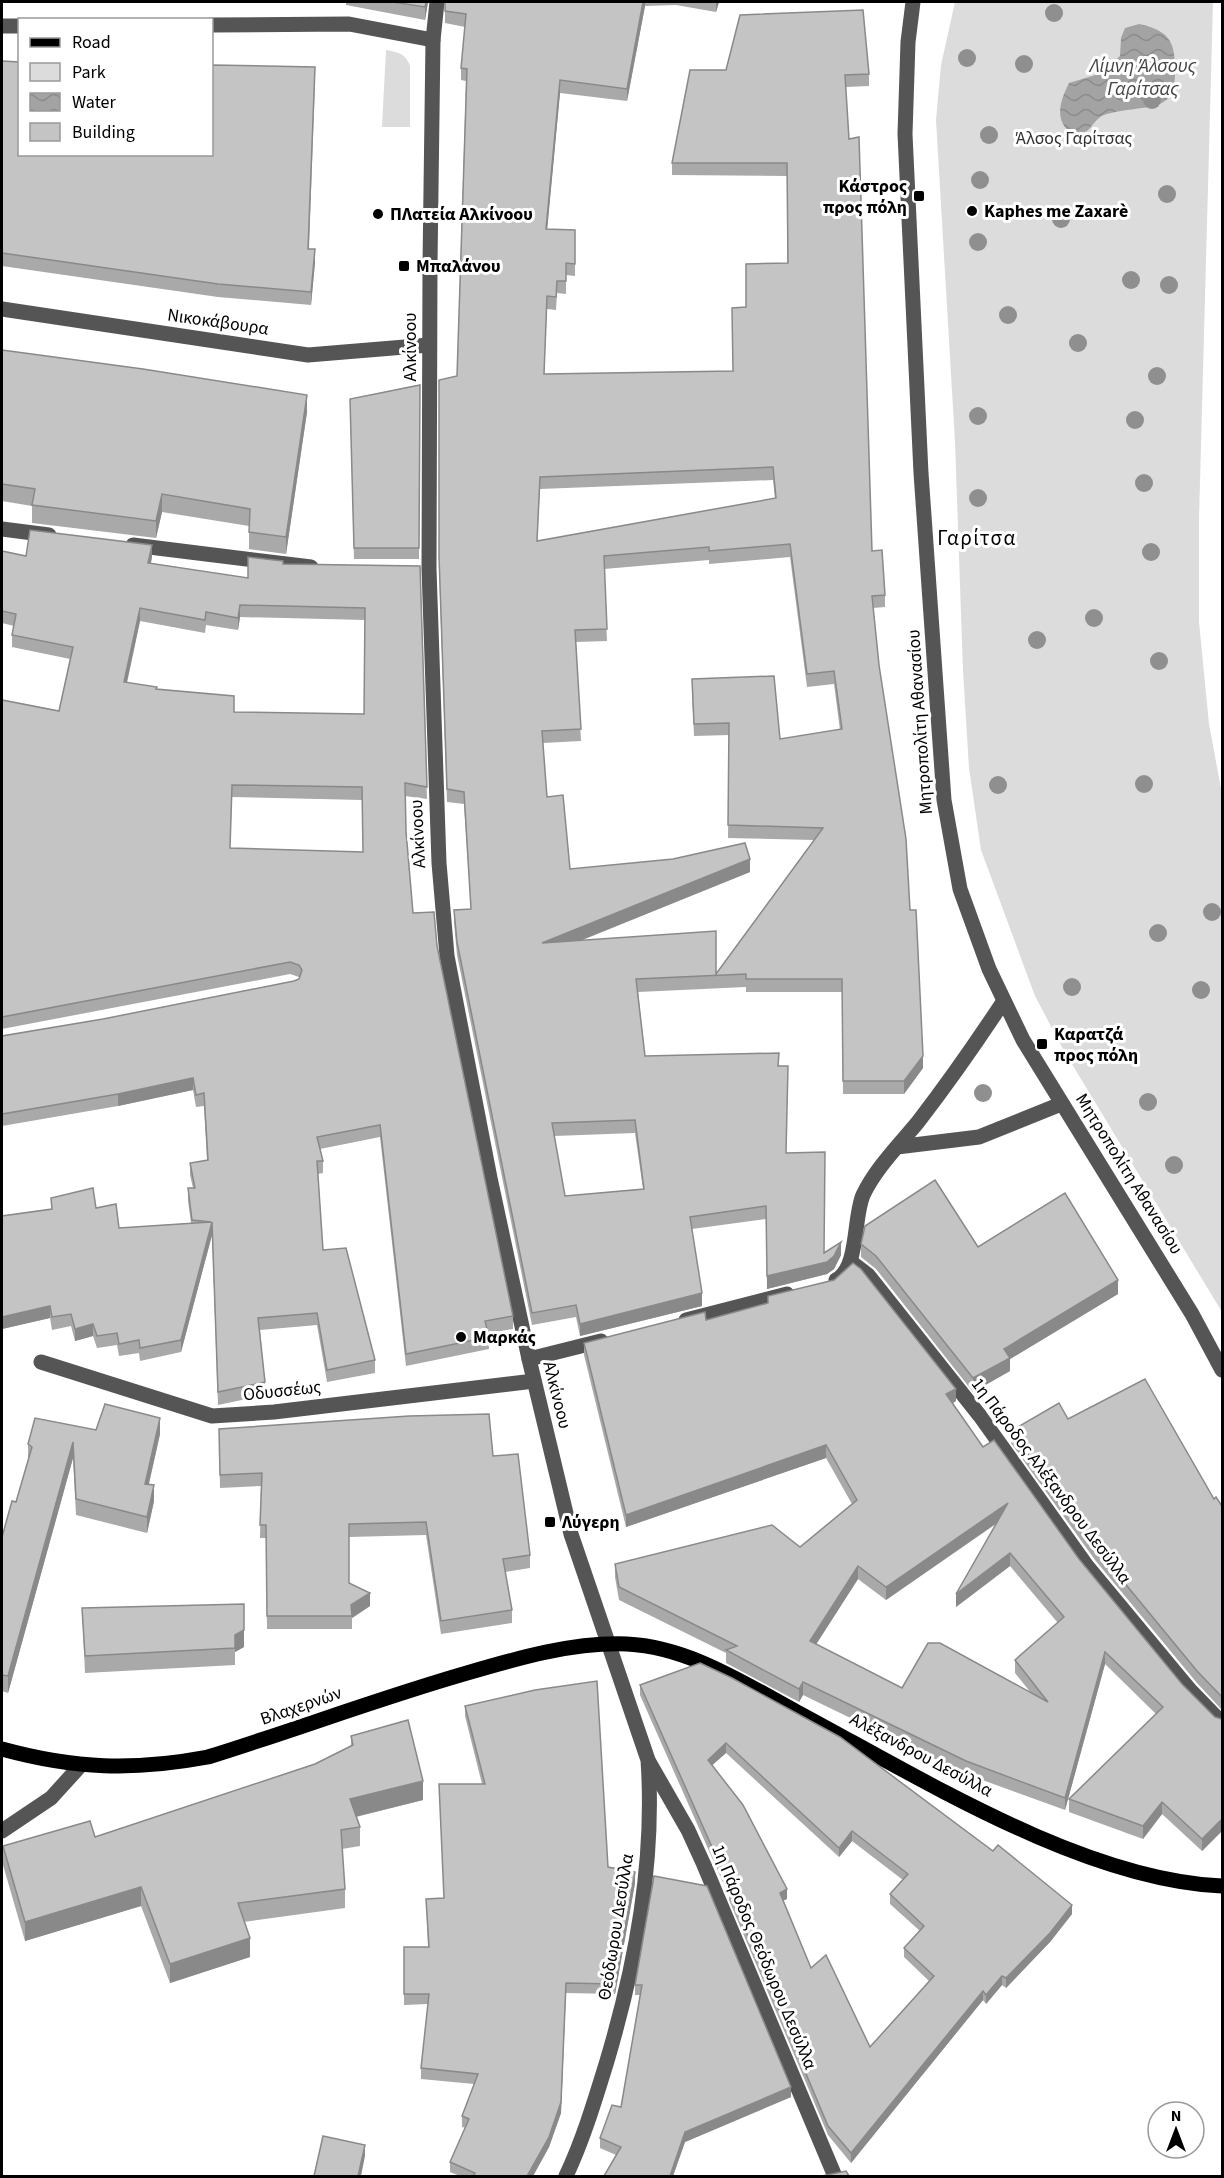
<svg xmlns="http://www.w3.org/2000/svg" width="1224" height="2178" viewBox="0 0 1224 2178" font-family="'Source Sans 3',sans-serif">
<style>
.green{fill:#dcdcdc}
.water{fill:url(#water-waves)}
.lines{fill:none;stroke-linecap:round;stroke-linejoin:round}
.minor{stroke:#555;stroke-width:15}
.major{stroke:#000;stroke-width:15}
.tree{fill:#8f8f8f}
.wall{fill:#a9a9a9;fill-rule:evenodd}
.shaded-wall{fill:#898989}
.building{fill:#c4c4c4;stroke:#898989;stroke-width:1.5;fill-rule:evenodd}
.poi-dot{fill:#000;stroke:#fff;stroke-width:2}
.labels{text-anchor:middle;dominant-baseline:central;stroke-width:6;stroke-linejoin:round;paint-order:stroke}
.park-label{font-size:18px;fill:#333;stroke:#fff}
.poi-label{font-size:18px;font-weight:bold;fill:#000;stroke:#fff;text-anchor:start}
.street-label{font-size:18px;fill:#000;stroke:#fff}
.water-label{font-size:20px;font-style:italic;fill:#444;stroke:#fff}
.quarter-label{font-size:21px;letter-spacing:1.5px;fill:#000;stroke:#fff}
</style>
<defs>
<pattern id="water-waves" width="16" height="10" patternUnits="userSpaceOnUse" patternTransform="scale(1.5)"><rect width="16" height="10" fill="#a3a3a3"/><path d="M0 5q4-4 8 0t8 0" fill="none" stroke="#8b8b8b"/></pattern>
</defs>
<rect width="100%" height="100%" fill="#fff"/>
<g class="green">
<polygon points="955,2 1213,2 1199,519 1199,622 1209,724 1222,794 1222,1312 1064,1051 1035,996 981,850 969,768 963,671 955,442 936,120 941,65"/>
<path d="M386,50c12,2 20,4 24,16v61h-28z"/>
</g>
<path class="water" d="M1139,24c18,4 33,10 35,30 7,64 -20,48 -67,60 -10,2 -13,11 -20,17 -4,2 -10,3 -14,4 -19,-14 -14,-32 -4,-52l33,-10 18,-17 1,-18 4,-10z"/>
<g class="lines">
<g class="minor">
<path d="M437,2l-4,38 -3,225 -1,304 10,294 8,93 43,222 39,181 42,175 77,226c7,102 -12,203 -41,301 -12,39 -24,79 -41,115"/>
<polyline points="913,2 908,42 905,134 921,473 944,800 960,889 989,969 1023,1040 1192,1314 1222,1370"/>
<polyline points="212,25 349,24 433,40"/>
<polyline points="2,26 20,26"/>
<polyline points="2,309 308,355 429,345"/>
<polyline points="2,529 49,535"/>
<polyline points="133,545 311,567"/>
<polyline points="897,1147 979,1137 1061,1104"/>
<polyline points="851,1262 868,1275 980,1416 1087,1566 1190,1690 1222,1723"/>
<path d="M836,1280c23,-12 17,-61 27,-85 13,-27 36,-50 55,-73 30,-39 58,-79 85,-120"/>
<polyline points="686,1320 787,1294"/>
<polyline points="529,1359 601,1341"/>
<polyline points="41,1362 212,1416 274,1412 534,1381"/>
<polyline points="649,1762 688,1830 704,1865 834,2174"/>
<polyline points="2,1831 51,1798 81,1765"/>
</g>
<path class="major" d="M2,1749c73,20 131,22 206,8 87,-27 172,-59 259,-84 51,-15 106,-31 160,-29 62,3 118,40 170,68 122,65 286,168 425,174"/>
</g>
<g class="tree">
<circle cx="1054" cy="13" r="9"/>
<circle cx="967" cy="58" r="9"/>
<circle cx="1024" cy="64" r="9"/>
<circle cx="1152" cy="100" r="9"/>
<circle cx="989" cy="135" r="9"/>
<circle cx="980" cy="180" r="9"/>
<circle cx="1167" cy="194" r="9"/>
<circle cx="1061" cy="219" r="9"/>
<circle cx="978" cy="242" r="9"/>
<circle cx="1131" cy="280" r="9"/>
<circle cx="1169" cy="285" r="9"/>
<circle cx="1008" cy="315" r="9"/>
<circle cx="1078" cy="343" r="9"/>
<circle cx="1157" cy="376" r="9"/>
<circle cx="978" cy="416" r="9"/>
<circle cx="1135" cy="420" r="9"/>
<circle cx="1144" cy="483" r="9"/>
<circle cx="978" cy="498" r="9"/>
<circle cx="1151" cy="552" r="9"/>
<circle cx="1094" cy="618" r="9"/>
<circle cx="1037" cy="640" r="9"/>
<circle cx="1159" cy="661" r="9"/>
<circle cx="1144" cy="784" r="9"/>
<circle cx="998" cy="785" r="9"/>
<circle cx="1212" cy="912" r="9"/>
<circle cx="1158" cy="933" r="9"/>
<circle cx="1072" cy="987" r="9"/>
<circle cx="1201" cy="990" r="9"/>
<circle cx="983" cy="1093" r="9"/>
<circle cx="1148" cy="1102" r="9"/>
<circle cx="1174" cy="1165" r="9"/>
</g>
<g class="wall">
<polygon points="346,2 428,2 425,20 346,5"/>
<path d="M445,2h274l-3,10 -40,-7 -31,1 -18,95 -67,-8 -13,136 28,1v46l-9,-1v19l-9,-1 -1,17 -9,-1 -3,65 189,-3 13,-64 41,-44v-87l-115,-1v-12l18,-93 179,4v12l-23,1 26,464 13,44v12l-12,1 6,57 31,245 13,158 -19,26h-61l-1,-102h-96v-5l-108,5 7,64 134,10 7,87 38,100 17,2 -7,14 -7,5 -60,15 -1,-70 -74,10 10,77 -122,30 -4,-19 -44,8 -75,-370 -3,-33v-12l17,-1 -7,-105 -17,-2 -8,-233 18,-193 9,-295 -5,-1v-12l4,-41 -20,-4zM773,480l2,19 -238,42 3,-52zM790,557l17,130 27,-3 6,46 -60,9 -88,-47 2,44 35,-1 -1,103 86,2 -98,134 -136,-33 170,-69 -180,-3 -23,-72 -4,-54 38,-2 -5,-99 31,-1 -3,-72 105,-9v4zM635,1133l8,56 -78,7 -11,-60z"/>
<polygon points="2,61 315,80 309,249 315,262 311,305 218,297 2,266"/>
<polygon points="2,350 307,412 286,554 249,549 249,526 162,512 156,538 32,523 32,506 2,501"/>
<polygon points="420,385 419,559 354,559 350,399"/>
<path d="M2,551l24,5 126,1 -1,6 97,15 35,-14 137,2 7,233 -22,-3 1,35 7,82 24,33 76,370v13l-25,4 1,16 -83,17 -26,-229 -60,12 3,12v12l-5,1 5,76 52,110v13l-48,9 -10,-57 -57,5 5,52v13l-47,10 -6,-170 -31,117 -41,9 -1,-8 -20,3 -2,-11 -20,3 -4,-12 -18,5 -4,-15 -19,4 -2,-12 -48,11 49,-120v-11l45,10 23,20 72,-5 -3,-22v-13h5l-3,-13v-12l17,-3 -3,-54 -8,1 -3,-17 -75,16 -116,20v-90l101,-17 191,-38 5,-2v-2l-9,-3 -288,55v-329l57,11 11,-52 -58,-12v-12l2,-9 -12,-3zM240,617l125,3 -1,94 -130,-2 -78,-23 -29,-6 13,-62 65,12 1,-8 32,5zM232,797l130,3 1,52 -133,-4z"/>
<polygon points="861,1244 978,1247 1118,1294 1010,1359 1010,1371 973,1392 876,1269 861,1257"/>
<path d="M706,1320l250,81 -3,2 30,44 96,112 103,125 33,33 7,2v112l-20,20 -40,-37 -19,25 -74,-27v-13l87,-85 -51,-50 -40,146 -99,-36 -163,-79 -4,7 -73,-39v-10l-107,-53 -4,-23v-13l185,-17 52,-43 -26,-46 -200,69 -42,-172v-12zM996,1524l-40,83 54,-41 48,57 -43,37v13l16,20 -129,-5 -86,-44 42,-65 28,21z"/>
<polygon points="1068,1419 1214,1499 1222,1506 1222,1710 1197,1683 1095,1560 1011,1443 1011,1431"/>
<polygon points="219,1429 493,1456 530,1555 530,1568 505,1572 512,1610 512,1623 441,1634 426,1535 349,1537 349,1583 370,1606 352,1618 352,1629 267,1629 266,1538 260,1538 261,1486 220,1488"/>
<polygon points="96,1430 160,1434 149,1484 154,1501 147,1533 76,1515 73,1458 8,1693 2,1691 2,1537 16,1502 28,1461 28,1444"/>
<polygon points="82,1608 244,1647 235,1652 235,1665 85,1673"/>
<path d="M640,1685l432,229 -22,28 -44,46 -4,-3 -16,19 -3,-4 -132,163 -23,-28 -99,-235v-4l-89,-201zM726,1753l113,104 13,-16 51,39 -13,14v10l30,27 -16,17v9l25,24 -59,66 -59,-79 -28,-68 4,-1 -75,-134z"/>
<polygon points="465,1706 608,1867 635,1883 615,1994 566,1993 561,2113 549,2147 533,2176 460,2176 450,2172 450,2162 466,2128 462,2127 462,2116 474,2084 421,2079 421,2068 428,2004 404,2005 404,1947 428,1947 426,1899 444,1898 439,1784 482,1784 465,1716"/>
<polygon points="351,1736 423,1800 356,1817 360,1827 360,1846 342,1849 345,1889 345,1908 244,1922 250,1957 170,1983 141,1906 25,1941 3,1865 3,1846 95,1837 315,1764 351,1747"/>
<polygon points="654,1876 791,2097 685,2142 673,2176 604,2176 616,2155 600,2148 600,2138 621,2107 640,1995 635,1995 635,1985"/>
</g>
<g class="shaded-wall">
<polygon points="426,2 428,2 425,20 425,7"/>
<polygon points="643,2 645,2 645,6 627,101 627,89"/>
<polygon points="716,2 719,2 716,12"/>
<polygon points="560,80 560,93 546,242 546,229"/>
<polygon points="315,249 315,262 311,305 311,292"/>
<polygon points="307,395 307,412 286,554 286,537"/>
<polygon points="162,494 162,512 156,538 156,521"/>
<polygon points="152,545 152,557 148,575 148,563"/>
<polygon points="240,605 240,617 238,630 238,618"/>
<polygon points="140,608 140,621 124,695 124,682"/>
<polygon points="750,859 750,872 542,956 542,943"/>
<polygon points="923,1056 923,1068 904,1094 904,1081"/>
<polygon points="193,1078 193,1090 118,1106 118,1094"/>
<polygon points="212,1222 212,1235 181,1352 181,1340"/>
<polygon points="841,1242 841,1255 834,1269 827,1274 767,1289 767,1276 824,1262"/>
<polygon points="1118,1280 1118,1294 1010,1359 1010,1371 973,1392 973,1378 1004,1349"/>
<polygon points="702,1293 702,1306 580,1336 580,1324"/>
<polygon points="50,1306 50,1318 2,1329 2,1317"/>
<polygon points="93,1324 93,1336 75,1341 75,1329"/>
<polygon points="956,1389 956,1401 946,1407 946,1394"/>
<polygon points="160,1418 160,1434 145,1500 145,1484"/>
<polygon points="73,1442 73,1458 8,1693 8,1676"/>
<polygon points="826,1445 826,1458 626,1527 626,1515"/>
<polygon points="154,1485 154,1501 147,1533 147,1517"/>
<polygon points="1008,1503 1008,1515 886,1600 886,1587"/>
<polygon points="1010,1553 1010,1566 956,1607 956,1594"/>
<polygon points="858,1566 858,1579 810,1654 810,1641"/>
<polygon points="370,1593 370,1606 352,1618 351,1605"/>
<polygon points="244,1630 244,1647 235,1652 235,1635"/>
<polygon points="1105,1652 1105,1664 1065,1810 1065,1798"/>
<polygon points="803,1682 803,1695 799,1702 799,1689"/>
<polygon points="726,1743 726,1753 708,1769 708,1760"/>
<polygon points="423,1781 423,1800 350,1818 350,1799"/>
<polygon points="1162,1802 1162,1814 1143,1839 1143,1826"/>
<polygon points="1222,1819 1222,1831 1202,1851 1202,1839"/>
<polygon points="852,1831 852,1841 839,1857 839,1848"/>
<polygon points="635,1872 635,1883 615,1994 615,1984"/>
<polygon points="141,1887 141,1906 25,1941 25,1922"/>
<polygon points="787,1889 787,1899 780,1902 780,1893"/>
<polygon points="1072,1905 1072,1914 1050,1942 1006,1988 1006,1978"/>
<polygon points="250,1938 250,1957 170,1983 170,1964"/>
<polygon points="1002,1976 1002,1985 986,2004 986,1995"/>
<polygon points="566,1983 561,2113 549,2147 533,2176 527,2176"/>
<polygon points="983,1991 983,2000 851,2163 851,2153"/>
<polygon points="791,2087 791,2097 685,2142 673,2176 670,2176 685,2132"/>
<polygon points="365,2145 365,2156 361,2176 358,2176"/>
</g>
<g class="building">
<polygon points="393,2 426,2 425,7"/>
<path d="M445,2h198l-16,87 -67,-9 -14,149 29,1v34l-9,-1v18h-9l-1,16 -9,-1 -3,78 189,-3 -1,-63 14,-1v-43l42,-1 -1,-100h-115l18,-93h36l14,-55 123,-5 6,64 -24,1 4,64 10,-2 13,414 10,-1 3,45 -13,1 7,69 27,174 4,71h6l7,146 -19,25h-61l-1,-102h-96v-5l-110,5 9,77 134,-3 -1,13h10l-2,87 39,-1 -1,101 17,-11 -7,14 -7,6 -60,14 -1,-70 -76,11 12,76 -122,31 -4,-19 -44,8 -75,-371 -3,-32 17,-1 -7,-117 -17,-3 -8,-233v-176l18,-4 10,-307 -6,-1 5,-54 -21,-3zM773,467l3,31 -239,43 3,-64zM790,544l17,130 27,-3 8,58 -62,10 -6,-63 -82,3 2,45 35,-1 -1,102 95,3 -107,146v-43l-174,12 208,-84 -5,-16 -72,16 -103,10 -7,-74 -16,2 -5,-66 39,-2 -6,-99 32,-1 -3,-73 105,-9v4zM635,1120l9,69 -79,7 -13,-73z"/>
<polygon points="2,61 20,62 20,154 212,154 212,65 315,67 308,249 315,249 311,292 218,284 2,253"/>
<polygon points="2,350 143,369 307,395 286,537 249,532 250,509 162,494 156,521 32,505 35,489 2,484"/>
<polygon points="420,385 419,548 354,548 350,399"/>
<path d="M30,530l122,15 -4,18 100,15v-21l35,4v3l137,2 7,221 -22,-4 1,48 7,82 21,-1 3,34 76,370 -28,5 4,16 -83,17 -26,-229 -63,12 6,24h-6l6,89 23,-2 29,112 -48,10 -10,-57 -59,5 7,64 -47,10 -6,-170 -31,118 -41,8 -1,-8 -20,4 -2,-11 -20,3 -4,-12 -18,5 -4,-15 -19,3 -2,-11 -48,11v-101l50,-7 -1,-11 42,-10 3,20 20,-4 3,24 92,-6 -19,-2 -4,-32h7l-5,-25 18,-3 -4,-67 -8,2 -3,-17 -75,16 -116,20v-78l101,-17 191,-38 5,-2 3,-9 -3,-5 -9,-3 -288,55v-317l57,11 14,-64 -61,-12 4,-21 -14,-3v-60l24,5zM240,605l125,3 -1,106 -130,-2v-16l-78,-7 1,-2 -33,-5 16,-74 65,12 1,-8 32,6zM232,785l130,2 1,65 -133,-4z"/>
<polygon points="935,1180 978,1247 1065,1193 1118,1280 1004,1349 1010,1358 973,1378 876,1256 861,1244 865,1226"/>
<path d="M853,1263l8,6 95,120 -10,5 37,53 11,-7 85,119 103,125 33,33 7,2v100l-20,20 -40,-37 -19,24 -74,-27 94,-92 -58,-55 -40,146 -99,-37 -163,-79 -4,7 -73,-39 11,-4 -118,-59 -4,-23 157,-39 28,22 57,-47 -31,-55 -200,70 -42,-172 121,-31 1,8 62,-17v-7l66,-16zM1008,1503l-52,91 54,-41 54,64 -49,43 33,42 -108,-59h-12l-26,45 -92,-47 48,-75 28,21z"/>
<polygon points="1145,1379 1214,1499 1216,1497 1222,1506 1222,1697 1197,1671 1095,1547 1011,1431 1059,1403 1068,1419"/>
<polygon points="105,1404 160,1418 145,1484 154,1485 147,1517 76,1499 73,1442 8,1676 2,1675 2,1537 12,1501 16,1502 32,1447 28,1444 35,1418 96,1430"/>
<polygon points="489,1414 493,1456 518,1454 530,1555 503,1559 512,1610 441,1621 426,1522 349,1524 349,1583 370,1593 351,1605 352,1616 267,1616 266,1525 260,1525 262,1473 220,1475 219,1429 409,1416"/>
<polygon points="244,1604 244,1630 235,1635 235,1648 85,1656 82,1608"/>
<path d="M700,1663l32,15 108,59 153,114 5,-6 74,60 -22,28 -44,45 -4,-2 -16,19 -3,-4 -132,162 -23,-27 -99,-235 3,1 -92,-207zM726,1743l113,105 13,-17 56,43 -18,20 34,32 -20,22 30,28 -64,71 -44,-92 -15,13 -31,-75 7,-4 -44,-84 -35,-45z"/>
<polygon points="597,1681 608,1867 635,1872 615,1984 566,1983 561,2102 549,2137 527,2176 473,2176 475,2173 450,2162 469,2119 462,2116 478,2074 421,2068 429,1994 404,1994 404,1947 429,1947 426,1899 444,1898 439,1784 485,1784 465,1706 535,1690"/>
<polygon points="408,1720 423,1781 350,1799 360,1827 341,1830 345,1889 238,1903 250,1938 170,1964 141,1887 25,1922 3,1846 90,1821 95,1837 315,1764 353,1745 351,1736"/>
<polygon points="654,1876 707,1886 791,2087 685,2132 670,2176 604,2176 621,2147 600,2138 612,2105 621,2107 642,1985 635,1985"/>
<polygon points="323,2136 365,2145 358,2176 314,2176"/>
<polygon points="846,2171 849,2176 822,2176"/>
</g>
<g class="poi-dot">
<rect x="913" y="190" width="12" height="12" rx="3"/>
<circle cx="972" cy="211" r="6"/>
<circle cx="378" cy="214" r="6"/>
<rect x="398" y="260" width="12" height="12" rx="3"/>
<rect x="1036" y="1038" width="12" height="12" rx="3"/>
<circle cx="461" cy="1337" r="6"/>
<rect x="544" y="1516" width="12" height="12" rx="3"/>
</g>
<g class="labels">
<g class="park-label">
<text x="1074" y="138">Άλσος Γαρίτσας</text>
</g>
<g class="poi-label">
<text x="907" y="186" text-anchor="end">Κάστρος<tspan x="907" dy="21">προς πόλη</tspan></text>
<text x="984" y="211">Kaphes me Zaxarè</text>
<text x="390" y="214">ΠΛατεία Αλκίνοου</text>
<text x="416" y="266">Μπαλάνου</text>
<text x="1054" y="1034">Καρατζά<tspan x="1054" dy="21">προς πόλη</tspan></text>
<text x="473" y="1337">Μαρκάς</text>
<text x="562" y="1522">Λύγερη</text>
</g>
<g class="street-label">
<text transform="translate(218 322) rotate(8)">Νικοκάβουρα</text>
<text transform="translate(410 347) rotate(-90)">Αλκίνοου</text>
<text transform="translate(920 722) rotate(-94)">Μητροπολίτη Αθανασίου</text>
<text transform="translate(418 834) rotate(-93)">Αλκίνοου</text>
<text transform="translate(1129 1174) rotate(58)">Μητροπολίτη Αθανασίου</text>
<text transform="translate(282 1391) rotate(-6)">Οδυσσέως</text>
<text transform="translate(557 1395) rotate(76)">Αλκίνοου</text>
<text transform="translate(1051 1481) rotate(53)">1η Πάροδος Αλέξανδρου Δεσύλλα</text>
<text transform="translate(301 1706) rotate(-19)">Βλαχερνών</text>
<text transform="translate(921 1755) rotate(28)">Αλέξανδρου Δεσύλλα</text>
<text transform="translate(616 1927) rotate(-81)">Θεόδωρου Δεσύλλα</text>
<text transform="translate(764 1957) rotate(67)">1η Πάροδος Θεόδωρου Δεσύλλα</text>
</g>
<g class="water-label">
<text x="1143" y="66">Λίμνη Άλσους<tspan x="1143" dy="23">Γαρίτσας</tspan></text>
</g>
<g class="quarter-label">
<text x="977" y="538">Γαρίτσα</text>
</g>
</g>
<rect width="1224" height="2178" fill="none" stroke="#000000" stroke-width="6"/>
<rect x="18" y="18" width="195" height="138" fill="#ffffff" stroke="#999999" stroke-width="1.5"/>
<rect x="30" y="38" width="30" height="9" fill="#000000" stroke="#999999" stroke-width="1.5"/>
<text x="72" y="48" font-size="18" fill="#000000">Road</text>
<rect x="30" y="63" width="30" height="18" fill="#dcdcdc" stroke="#999999" stroke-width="1.5"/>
<text x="72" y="78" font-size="18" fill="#000000">Park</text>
<rect x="30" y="93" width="30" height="18" fill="url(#water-waves)" stroke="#999999" stroke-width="1.5"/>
<text x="72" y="108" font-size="18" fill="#000000">Water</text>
<rect x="30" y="123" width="30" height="18" fill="#c4c4c4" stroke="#999999" stroke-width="1.5"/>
<text x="72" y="138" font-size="18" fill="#000000">Building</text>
<g transform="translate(1176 2130)"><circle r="28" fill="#ffffff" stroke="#999999" stroke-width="1.5"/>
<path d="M0-4.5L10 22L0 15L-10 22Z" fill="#000000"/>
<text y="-9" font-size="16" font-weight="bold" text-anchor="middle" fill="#000000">N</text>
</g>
</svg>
